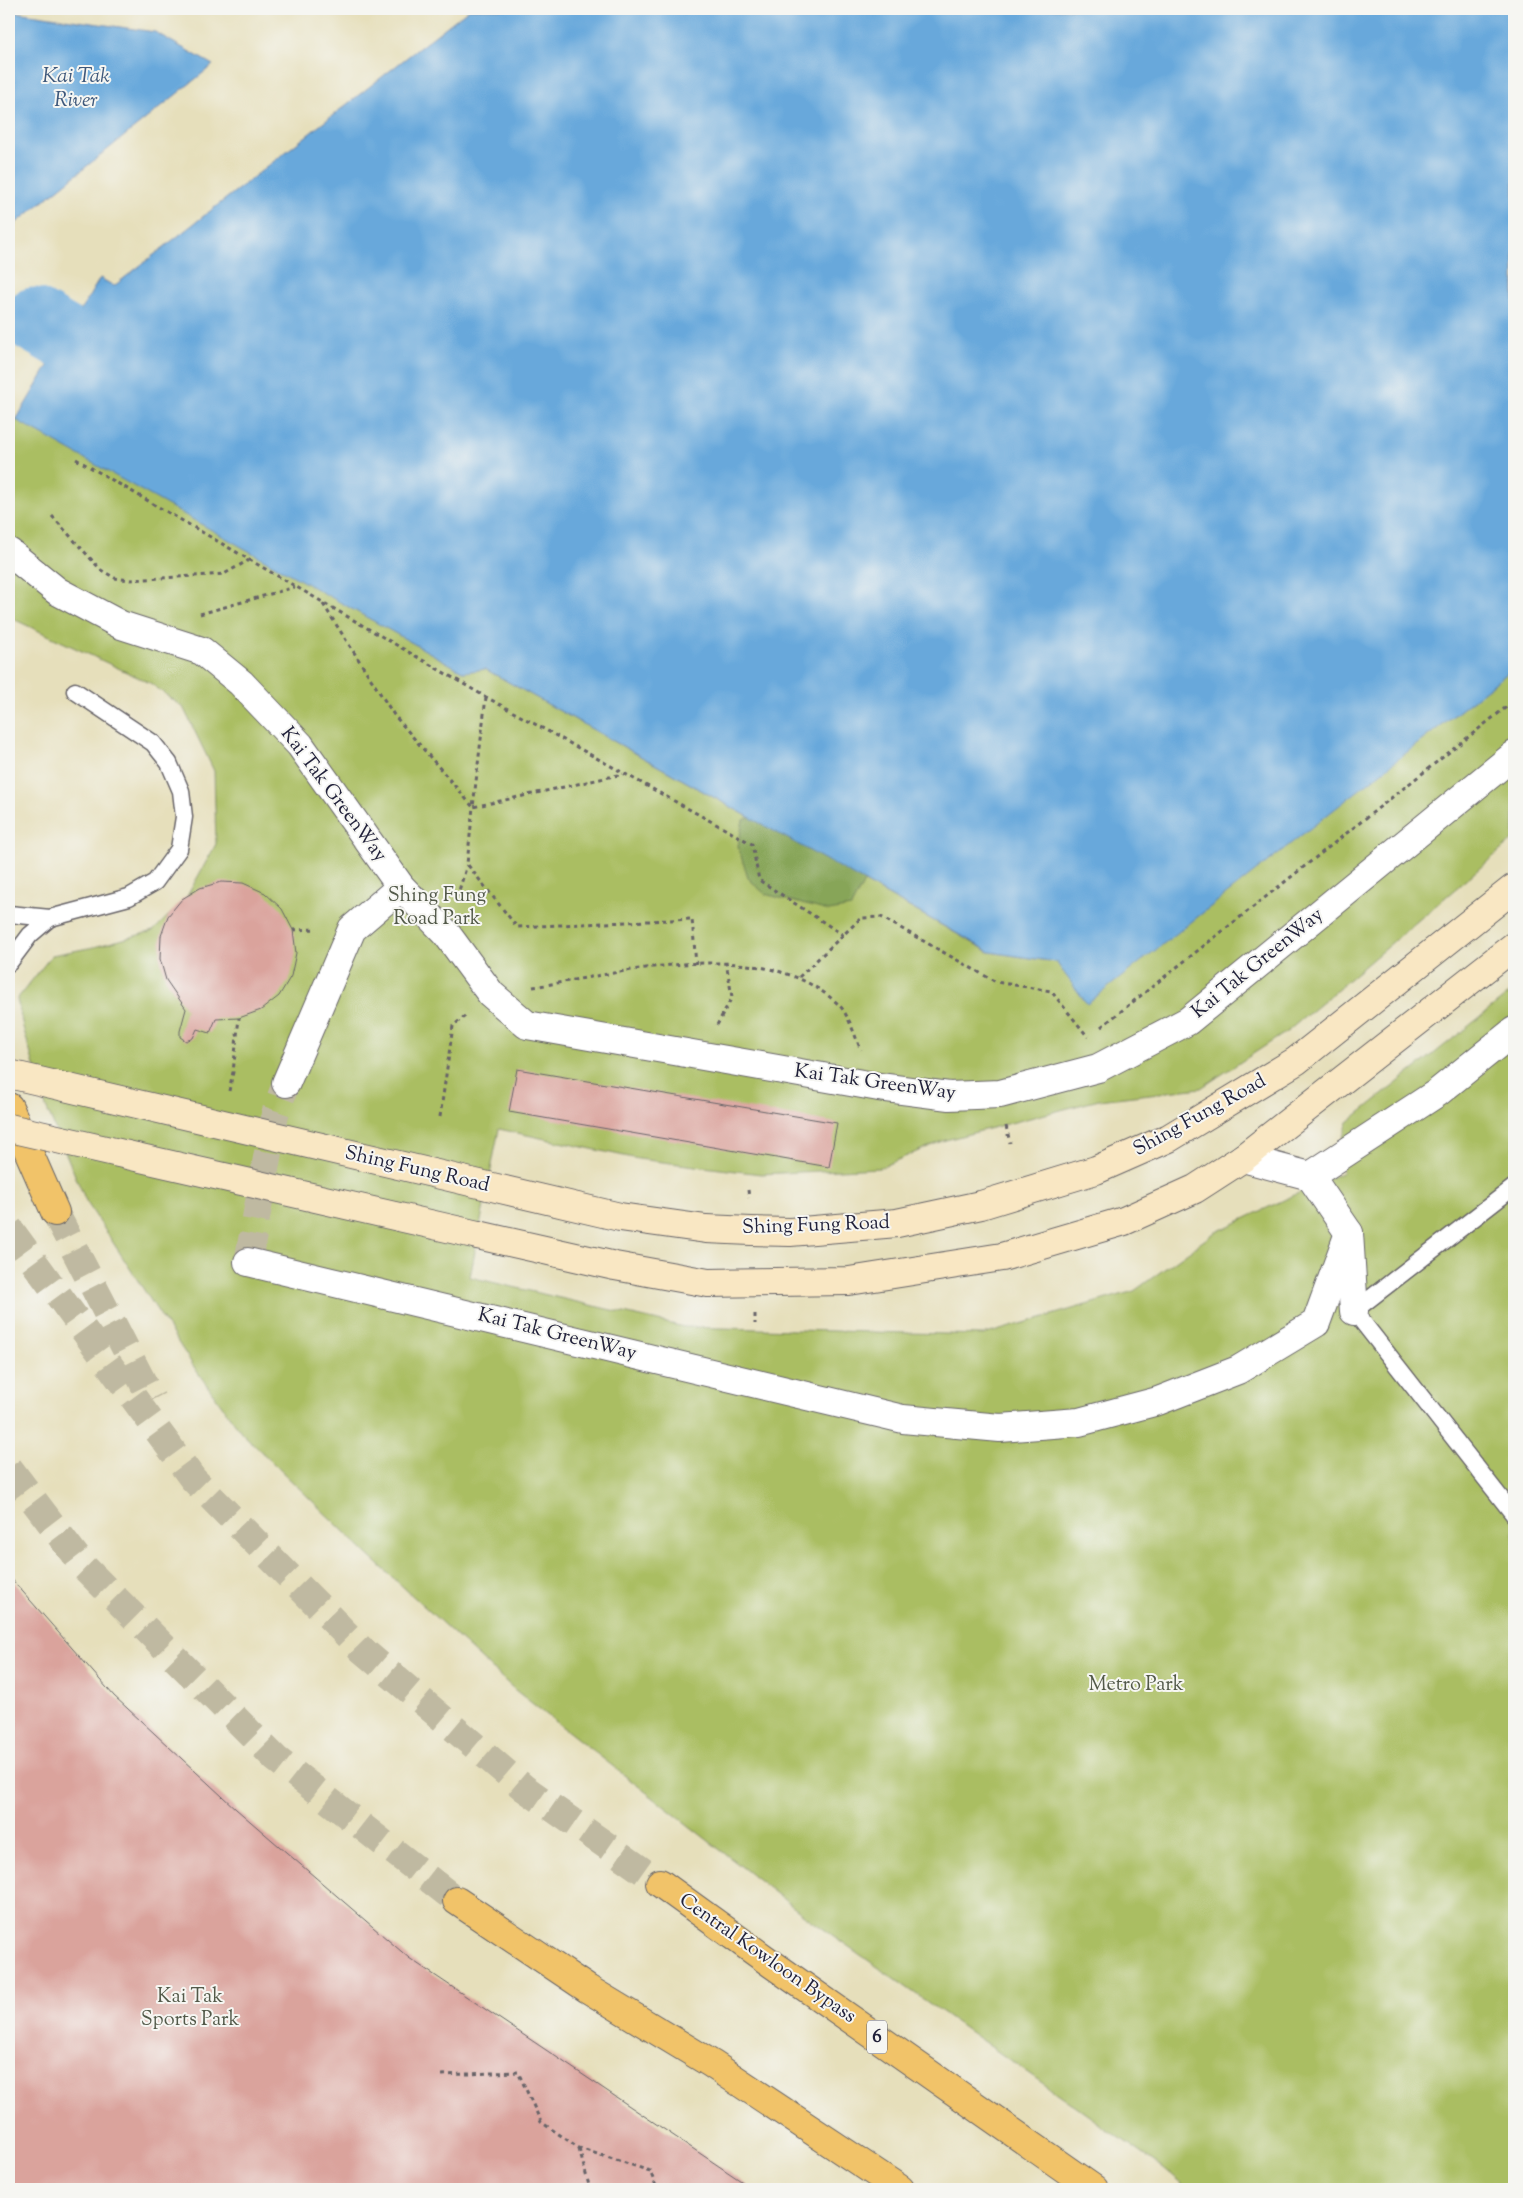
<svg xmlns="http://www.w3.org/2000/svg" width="1523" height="2198" viewBox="0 0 1523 2198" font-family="'Sorts Mill Goudy',serif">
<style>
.green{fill:#aabe62;stroke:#66704e}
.forest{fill:#87a558;stroke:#54644a}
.water{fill:#67a8db;stroke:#44658b}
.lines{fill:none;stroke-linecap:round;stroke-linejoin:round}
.river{stroke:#67a8db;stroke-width:65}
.building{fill:#daa39c}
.street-tunnel{stroke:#bfb9a1;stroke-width:28;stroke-dasharray:28 14;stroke-linecap:butt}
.highway-tunnel{stroke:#bfb9a1;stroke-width:28;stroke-dasharray:28 14;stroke-linecap:butt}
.lane-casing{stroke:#676468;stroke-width:19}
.street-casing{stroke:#676468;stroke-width:30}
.secondary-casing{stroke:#676468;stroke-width:30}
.highway-casing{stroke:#676468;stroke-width:30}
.path{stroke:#676468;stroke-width:3;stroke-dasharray:4 4;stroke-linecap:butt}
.lane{stroke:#fff;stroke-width:16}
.street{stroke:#fff;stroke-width:28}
.secondary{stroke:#f9e7c3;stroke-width:28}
.highway{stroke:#f1c369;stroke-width:28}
.secondary-bridge-casing{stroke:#676468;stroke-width:30;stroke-linecap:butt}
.secondary-bridge{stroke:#f9e7c3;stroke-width:28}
.labels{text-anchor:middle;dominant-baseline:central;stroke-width:4;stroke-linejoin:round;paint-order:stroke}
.shield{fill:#f6f6f2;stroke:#626272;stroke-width:1}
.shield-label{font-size:19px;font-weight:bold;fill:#22223b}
.street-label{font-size:20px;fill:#22223b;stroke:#f6f6f2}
.park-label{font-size:20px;fill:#525949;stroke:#f6f6f2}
.water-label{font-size:21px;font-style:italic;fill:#3e587b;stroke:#f6f6f2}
</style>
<rect width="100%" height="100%" fill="#f6f6f2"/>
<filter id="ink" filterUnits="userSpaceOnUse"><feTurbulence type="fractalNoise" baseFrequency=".02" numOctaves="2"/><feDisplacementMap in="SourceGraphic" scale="10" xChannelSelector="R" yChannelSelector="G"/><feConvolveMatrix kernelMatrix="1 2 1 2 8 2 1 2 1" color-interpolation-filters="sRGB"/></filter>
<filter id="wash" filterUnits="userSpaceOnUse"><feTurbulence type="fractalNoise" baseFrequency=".0096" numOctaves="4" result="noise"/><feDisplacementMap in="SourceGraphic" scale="20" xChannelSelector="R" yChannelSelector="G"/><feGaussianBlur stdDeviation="1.12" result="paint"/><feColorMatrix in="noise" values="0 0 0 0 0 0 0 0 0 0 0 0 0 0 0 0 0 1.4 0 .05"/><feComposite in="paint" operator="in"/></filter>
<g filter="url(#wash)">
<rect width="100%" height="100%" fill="#e6dfbb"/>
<polygon class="green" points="9,415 464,672 485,669 989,952 1056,962 1087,1003 1514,668 1514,839 1288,1031 1201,1088 1099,1100 942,1141 879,1168 761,1174 638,1159 499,1129 470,1277 684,1327 983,1335 1134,1291 1214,1233 1343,1172 1336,1157 1348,1122 1514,990 1514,2189 1188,2189 1160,2166 801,1913 515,1690 365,1552 242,1433 198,1373 86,1201 46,1107 23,1027 17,999 52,955 94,947 153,931 186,898 216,844 214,771 183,707 150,683 9,617"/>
<polygon class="forest" points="763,813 866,878 851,907 829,911 765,894 748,878 738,846 743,820"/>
<g class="water">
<polygon points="469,9 1514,9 1514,668 1087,1004 1056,962 990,952 485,669 464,672 16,420 100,278 114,286"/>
<polygon points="9,11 155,32 213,65 16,223 9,237"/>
</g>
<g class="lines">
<polyline class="river" points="34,320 65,338"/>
</g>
<g id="blocks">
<g class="building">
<polygon points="221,882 243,883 265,893 282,909 293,930 296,953 291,976 279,996 261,1010 239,1018 216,1019 210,1033 197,1029 193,1038 186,1041 180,1037 180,1031 186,1009 166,980 160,959 161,936 168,916 182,899 200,888"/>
<polygon points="517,1069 837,1123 829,1167 509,1112"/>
<polygon points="9,1576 114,1696 236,1809 409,1958 753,2189 9,2189"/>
</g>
</g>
</g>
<g filter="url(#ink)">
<use href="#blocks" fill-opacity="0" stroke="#676468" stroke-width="1"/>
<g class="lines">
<polyline class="street-tunnel" points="248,1262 275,1114 286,1083"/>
<g class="highway-tunnel">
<polyline points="55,1212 152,1400"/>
<polyline points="9,1228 193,1479 361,1649 524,1788 660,1883"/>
<polyline points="9,1468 84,1567 276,1759 457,1901"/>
</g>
<g class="lane-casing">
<g id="lane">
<polyline points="9,914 50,918 129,897 155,882 179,849 184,817 181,791 169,763 153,743 75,691"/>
<polyline points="9,963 30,935 50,918"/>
<polyline points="1514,1187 1354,1311 1514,1515"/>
</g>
</g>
<g class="street-casing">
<g id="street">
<polyline points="9,552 57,591 121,625 202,651 241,683 300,745 401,887 446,933 491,994 527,1025 879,1087 949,1096 1000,1094 1098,1068 1188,1021 1514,755"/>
<polyline points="286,1083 352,929 401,887"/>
<polyline points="1243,1158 1310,1176 1349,1233 1354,1311"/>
<polyline points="1310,1176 1437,1093 1514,1031"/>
<polyline points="248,1262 903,1419 1000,1428 1079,1422 1158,1401 1238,1370 1316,1323 1349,1233"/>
</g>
</g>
<g class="secondary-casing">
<g id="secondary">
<polyline points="488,1186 620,1217 706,1229 751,1231 790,1232 897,1223 981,1205 1096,1170 1169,1138 1296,1061 1514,888"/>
<polyline points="478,1235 615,1266 708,1283 849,1281 1002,1257 1124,1221 1195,1189 1243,1158 1514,946"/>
</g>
</g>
<g class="highway-casing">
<g id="highway">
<polyline points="9,1107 55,1212"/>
<polyline points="660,1883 772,1964 1094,2189"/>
<polyline points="457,1901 588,1989 712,2064 900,2189"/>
</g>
</g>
<g class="path">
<polyline points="76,459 486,697 752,844 759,880 843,935"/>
<polyline points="52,516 101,570 115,578 130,580 224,574 249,560"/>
<polyline points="323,604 394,715 473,807 467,864 517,927 692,919 696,964"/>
<polyline points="200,614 295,587"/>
<polyline points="486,697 473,807 623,774"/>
<polyline points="457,897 467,865"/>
<polyline points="293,930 317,929"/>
<polyline points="799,977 861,918 881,917 996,982 1051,991 1088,1037"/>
<path d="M533,987c93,-14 231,-55 307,19 8,8 16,33 21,44"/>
<polyline points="717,1025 732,997 726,962"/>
<polyline points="1101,1027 1514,701"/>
<polyline points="229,1091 233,1072 239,1018"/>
<polyline points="440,1117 453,1026 465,1016"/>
<polyline points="1006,1126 1010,1143"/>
<polyline points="748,1190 749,1198"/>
<polyline points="755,1314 755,1324"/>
<polyline points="442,2075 518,2072 541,2122 579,2148 650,2171 657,2189"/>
<polyline points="579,2149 590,2189"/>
</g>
<use href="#lane" class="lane"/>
<use href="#street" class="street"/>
<use href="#secondary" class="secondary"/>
<use href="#highway" class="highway"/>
<g class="secondary-bridge-casing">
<g id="secondary-bridge">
<polyline points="9,1074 488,1186"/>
<polyline points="9,1128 478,1235"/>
</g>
</g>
<use href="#secondary-bridge" class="secondary-bridge"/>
</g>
</g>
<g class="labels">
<rect class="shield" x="867" y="2020.5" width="20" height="33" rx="4"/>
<g class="shield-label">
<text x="877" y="2037">6</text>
</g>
<g class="street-label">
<text transform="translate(333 795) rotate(53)">Kai Tak GreenWay</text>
<text transform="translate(1258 964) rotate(-39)">Kai Tak GreenWay</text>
<text transform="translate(875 1083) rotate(8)">Kai Tak GreenWay</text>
<text transform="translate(1200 1116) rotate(-29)">Shing Fung Road</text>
<text transform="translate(417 1170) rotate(13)">Shing Fung Road</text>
<text transform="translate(816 1226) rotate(-2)">Shing Fung Road</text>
<text transform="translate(557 1335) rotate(14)">Kai Tak GreenWay</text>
<text transform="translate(767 1959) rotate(35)">Central Kowloon Bypass</text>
</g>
<g class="park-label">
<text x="437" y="896">Shing Fung<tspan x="437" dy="23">Road Park</tspan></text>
<text x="1136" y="1685">Metro Park</text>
<text x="190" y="1997">Kai Tak<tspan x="190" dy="23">Sports Park</tspan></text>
</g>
<g class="water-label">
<text x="76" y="77">Kai Tak<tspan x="76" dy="24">River</tspan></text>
</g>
</g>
<rect width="1523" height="2198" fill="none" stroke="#f6f6f2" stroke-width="30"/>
</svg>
